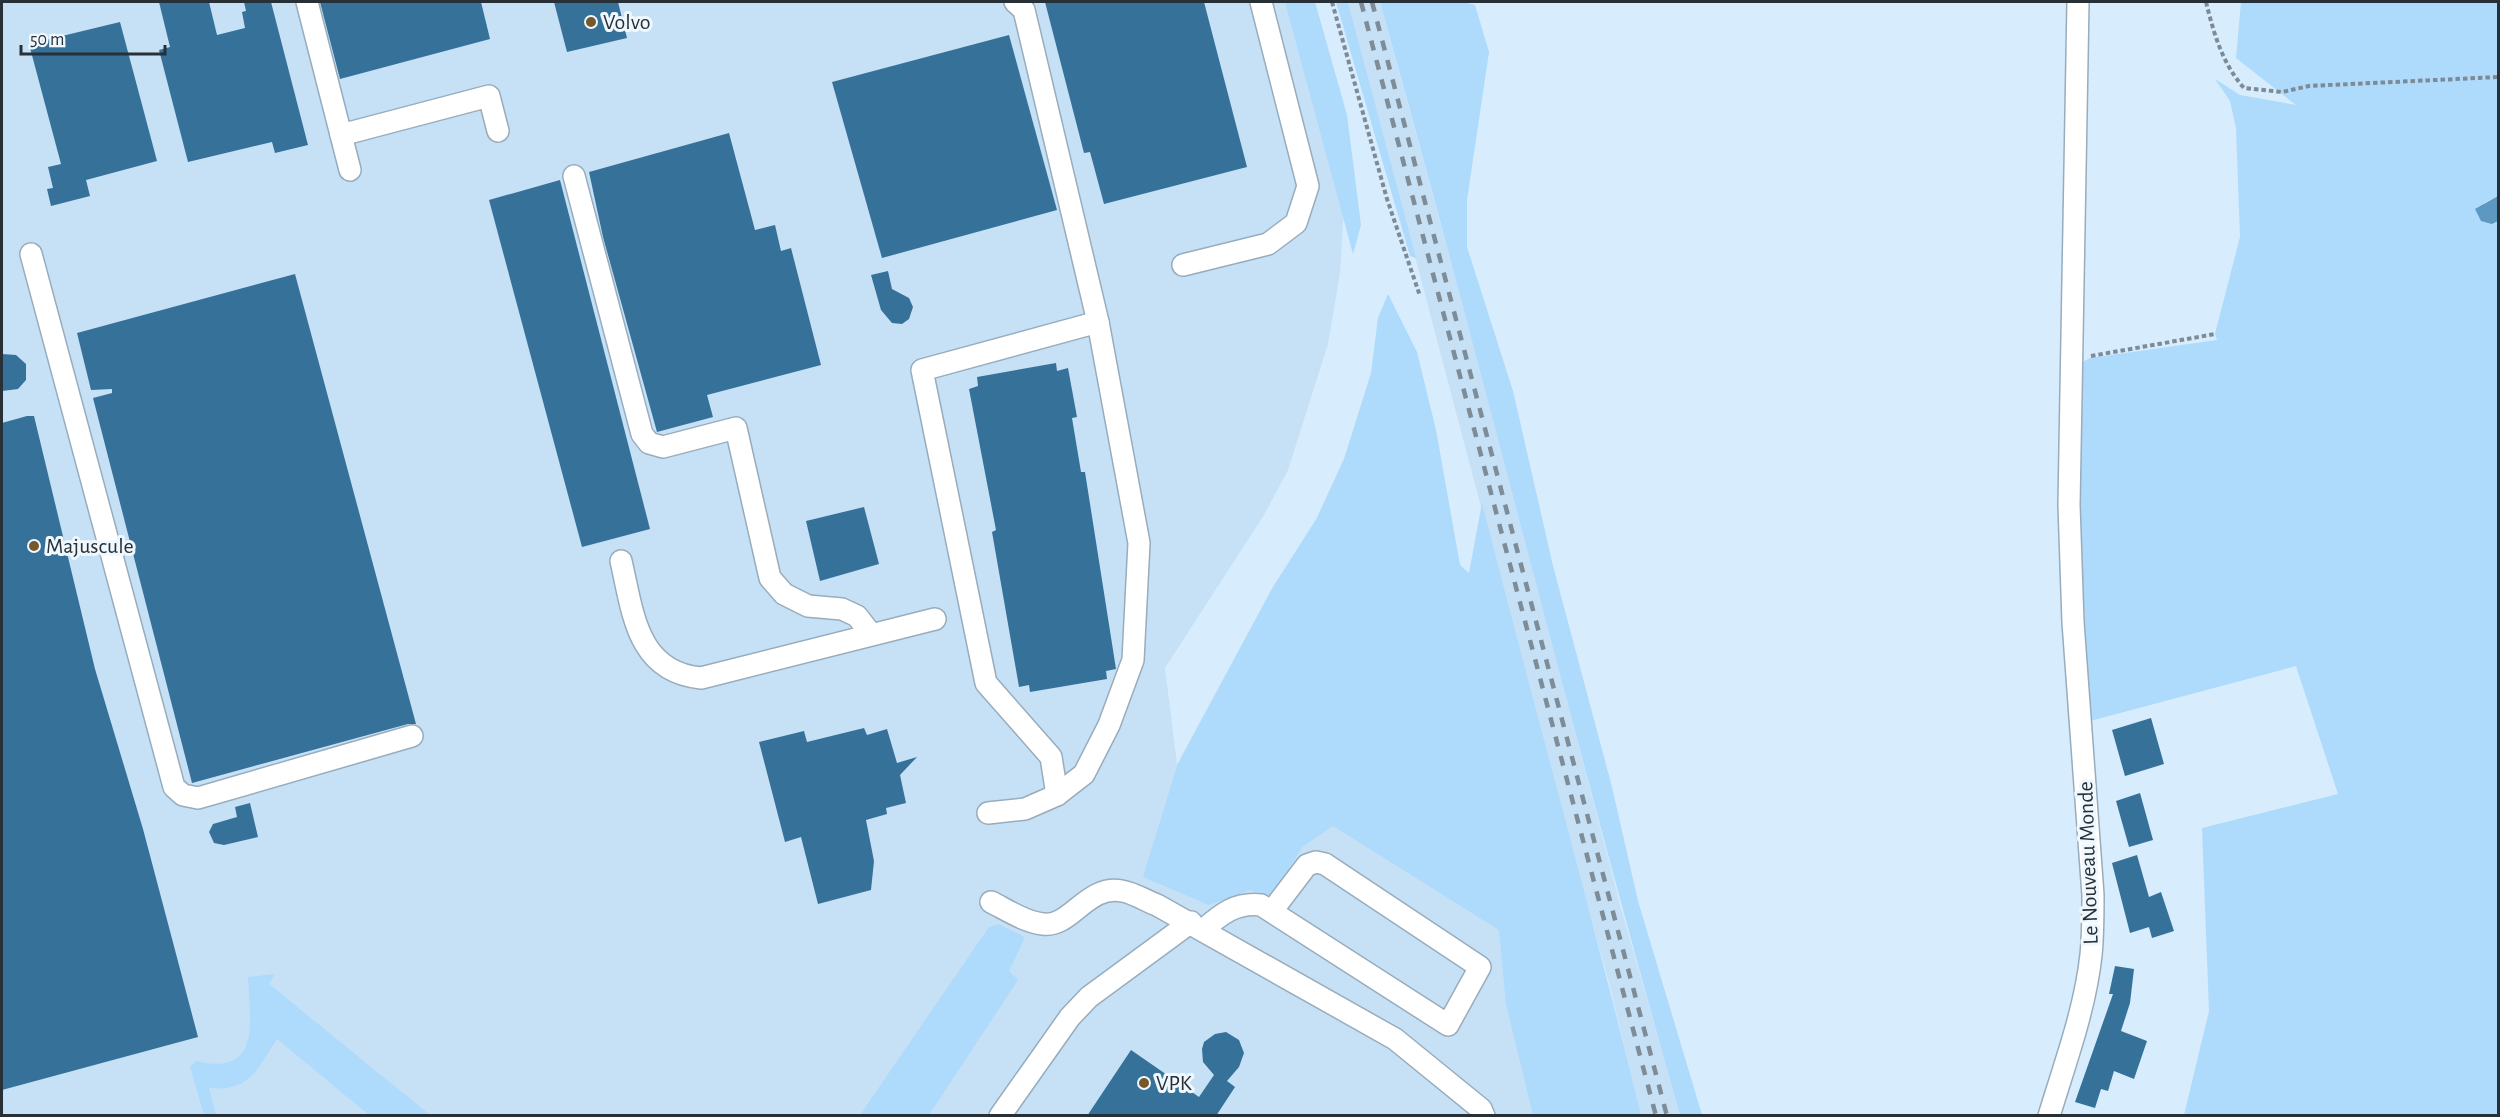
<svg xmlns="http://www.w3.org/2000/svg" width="2500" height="1117" viewBox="0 0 2500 1117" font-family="'Alegreya Sans',sans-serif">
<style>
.built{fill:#c6e1f6}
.green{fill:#aedafb}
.water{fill:#5c98c2}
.building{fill:#357199}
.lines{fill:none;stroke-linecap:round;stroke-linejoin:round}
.minor-casing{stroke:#98acbc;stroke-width:24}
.path{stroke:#7d8b97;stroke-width:4;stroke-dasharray:4.5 3;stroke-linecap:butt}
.minor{stroke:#fff;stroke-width:21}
.rail{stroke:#7d8c97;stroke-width:4.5;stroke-dasharray:10 10;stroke-linecap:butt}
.poi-dot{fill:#75592c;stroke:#eff8fe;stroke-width:2}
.labels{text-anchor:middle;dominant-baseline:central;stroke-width:6;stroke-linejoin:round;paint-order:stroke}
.poi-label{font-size:22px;fill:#273036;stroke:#eff8fe;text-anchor:start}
.street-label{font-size:22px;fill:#273036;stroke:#eff8fe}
</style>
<rect width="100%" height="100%" fill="#d7ecfd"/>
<g class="built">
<polygon points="2,2 1310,2 1344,206 1340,273 1328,344 1288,470 1264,515 1165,668 1177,764 1273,587 1317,518 1344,459 1372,380 1572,1115 2,1116"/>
<polygon points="1348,2 1380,2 1492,412 1621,908 1680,1115 1641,1115 1608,979 1560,807"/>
</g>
<g class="green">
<polygon points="1285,2 1315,2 1347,115 1361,225 1353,254"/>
<polygon points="1336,2 1348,2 1416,258 1410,256"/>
<path d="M1380,2h83l12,3 14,47 -22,148v47l46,144 40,175 59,221 26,114 64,214h-22c-105,-369 -196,-743 -300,-1113z"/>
<polygon points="2241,2 2498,2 2498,196 2484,203 2492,224 2498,221 2498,1115 2184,1115 2209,1011 2202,828 2338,794 2296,666 2090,721 2078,489 2079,364 2090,358 2217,340 2215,334 2240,237 2236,128 2230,101 2215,79 2240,95 2296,105 2236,58"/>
<path d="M1388,294l29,58 19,78 24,135 9,8 13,-70c52,204 109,407 159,612h-108l-27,-111 -7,-74 -166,-104 -31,21 -30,50 -22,-7 -41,15 -66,-28 34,-111 96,-179 44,-69 27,-59 27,-86 7,-55z"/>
<polygon points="998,924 1025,937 1009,971 1018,980 929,1115 860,1115 989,927"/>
<path d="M275,974l-6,10 161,131h-61l-92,-76c-20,30 -27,53 -68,49l7,27h-12l-14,-48 6,-6c66,16 54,-40 52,-84z"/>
</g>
<polygon class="water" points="2498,196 2498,221 2492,224 2481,221 2475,209"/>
<g class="building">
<polygon points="159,2 209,2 217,35 245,28 242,12 246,11 244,2 271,2 308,145 275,153 272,142 188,162 159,50 170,47"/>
<polygon points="320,2 481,2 490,39 340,79"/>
<polygon points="554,2 618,2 627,38 567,52"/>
<polygon points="1045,2 1204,2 1247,167 1104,204 1090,152 1084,153"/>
<polygon points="120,22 157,161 86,180 90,196 51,206 47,189 53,188 48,167 61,164 29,44"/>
<polygon points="1009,35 1057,210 882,258 832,82"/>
<polygon points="729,133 755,230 775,225 781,251 791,248 821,365 707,395 713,417 657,432 603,237 589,172"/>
<polygon points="560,180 650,529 582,547 489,200"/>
<polygon points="888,271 892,289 909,298 913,307 909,319 902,324 892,323 881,310 871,275"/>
<polygon points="295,274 416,724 408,724 192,783 93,398 112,393 112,389 91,390 77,333"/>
<polygon points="2,354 16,355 26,364 26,380 18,389 2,391"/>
<polygon points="1056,363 1057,371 1068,368 1077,417 1072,418 1081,472 1085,472 1116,669 1106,671 1107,679 1030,692 1029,685 1019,687 992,532 996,530 969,389 978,386 977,377"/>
<polygon points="27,416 34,416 95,669 143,829 198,1037 2,1090 2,423"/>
<polygon points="864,507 879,564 820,581 806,521"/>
<polygon points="2151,718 2164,764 2125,776 2112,730"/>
<polygon points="864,728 867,735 887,729 897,763 917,757 900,775 906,803 886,808 887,814 866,820 874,861 871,890 818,904 801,837 785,842 759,742 804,731 807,742"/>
<polygon points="2140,793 2153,840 2129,847 2116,801"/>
<polygon points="250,803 258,837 224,845 214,843 209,832 213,824 237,817 235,807"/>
<polygon points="2137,855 2149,897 2161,892 2174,931 2152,938 2149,927 2130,933 2112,863"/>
<polygon points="2115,966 2134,969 2130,1003 2121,1031 2147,1041 2134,1079 2114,1071 2108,1091 2101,1089 2095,1108 2075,1102 2113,994 2109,994"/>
<polygon points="1226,1032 1239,1040 1244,1053 1239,1067 1227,1081 1235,1087 1216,1116 1087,1116 1131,1050 1199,1097 1214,1075 1203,1062 1202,1049 1204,1042 1215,1034"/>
</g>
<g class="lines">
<g class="minor-casing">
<g id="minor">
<polyline points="307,2 350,170"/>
<polyline points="341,135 489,96 498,131"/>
<polyline points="574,176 642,434 649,443 663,447 736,428 770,578 784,594 808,606 842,609 857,616 871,634"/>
<polyline points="31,254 174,787 183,795 198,798 412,736"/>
<polyline points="1183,265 1268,244 1296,223 1308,186 1261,2"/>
<path d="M621,561c12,52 16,111 80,117l234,-59"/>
<polyline points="1057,795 1051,757 986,683 922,370 1098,322"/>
<polyline points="988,813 1025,809 1057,795 1084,774 1109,725 1133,660 1139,543 1098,322 1024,10 1015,2"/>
<path d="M991,902c16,8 34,20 52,22 28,4 44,-40 79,-33 12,2 24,10 35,14l238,134 86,70 3,7"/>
<path d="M1203,930c18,-16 33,-28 58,-25l187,120 32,-58 -155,-103 -9,-2 -9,3 -35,46"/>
<polyline points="1000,1116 1070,1017 1089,997 1191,922"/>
<path d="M2049,1116c16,-53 36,-106 42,-161 2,-20 2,-41 2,-60l-20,-273 -4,-117 9,-503"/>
</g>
</g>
<g class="path">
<polyline points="1332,2 1387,199 1420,296"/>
<path d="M2206,2c8,32 16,61 38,86l38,4 27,-6 189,-9"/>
<polyline points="2091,356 2215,334"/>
</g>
<use href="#minor" class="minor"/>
<g class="rail">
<polyline points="1361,2 1656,1116"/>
<polyline points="1372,2 1667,1116"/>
</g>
</g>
<g class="poi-dot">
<circle cx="591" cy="22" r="6"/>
<circle cx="34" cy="546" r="6"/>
<circle cx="1144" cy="1083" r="6"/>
</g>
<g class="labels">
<g class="poi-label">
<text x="603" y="22">Volvo</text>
<text x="46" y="546">Majuscule</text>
<text x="1156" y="1083">VPK</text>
</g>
<g class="street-label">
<text transform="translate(2088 863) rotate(-92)">Le Nouveau Monde</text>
</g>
</g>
<rect width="2500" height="1117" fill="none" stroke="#273036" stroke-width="6"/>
<path d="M21 45v9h144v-9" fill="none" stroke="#273036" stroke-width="3"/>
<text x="30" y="45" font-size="18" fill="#273036" stroke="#eff8fe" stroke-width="4.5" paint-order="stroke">50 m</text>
</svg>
